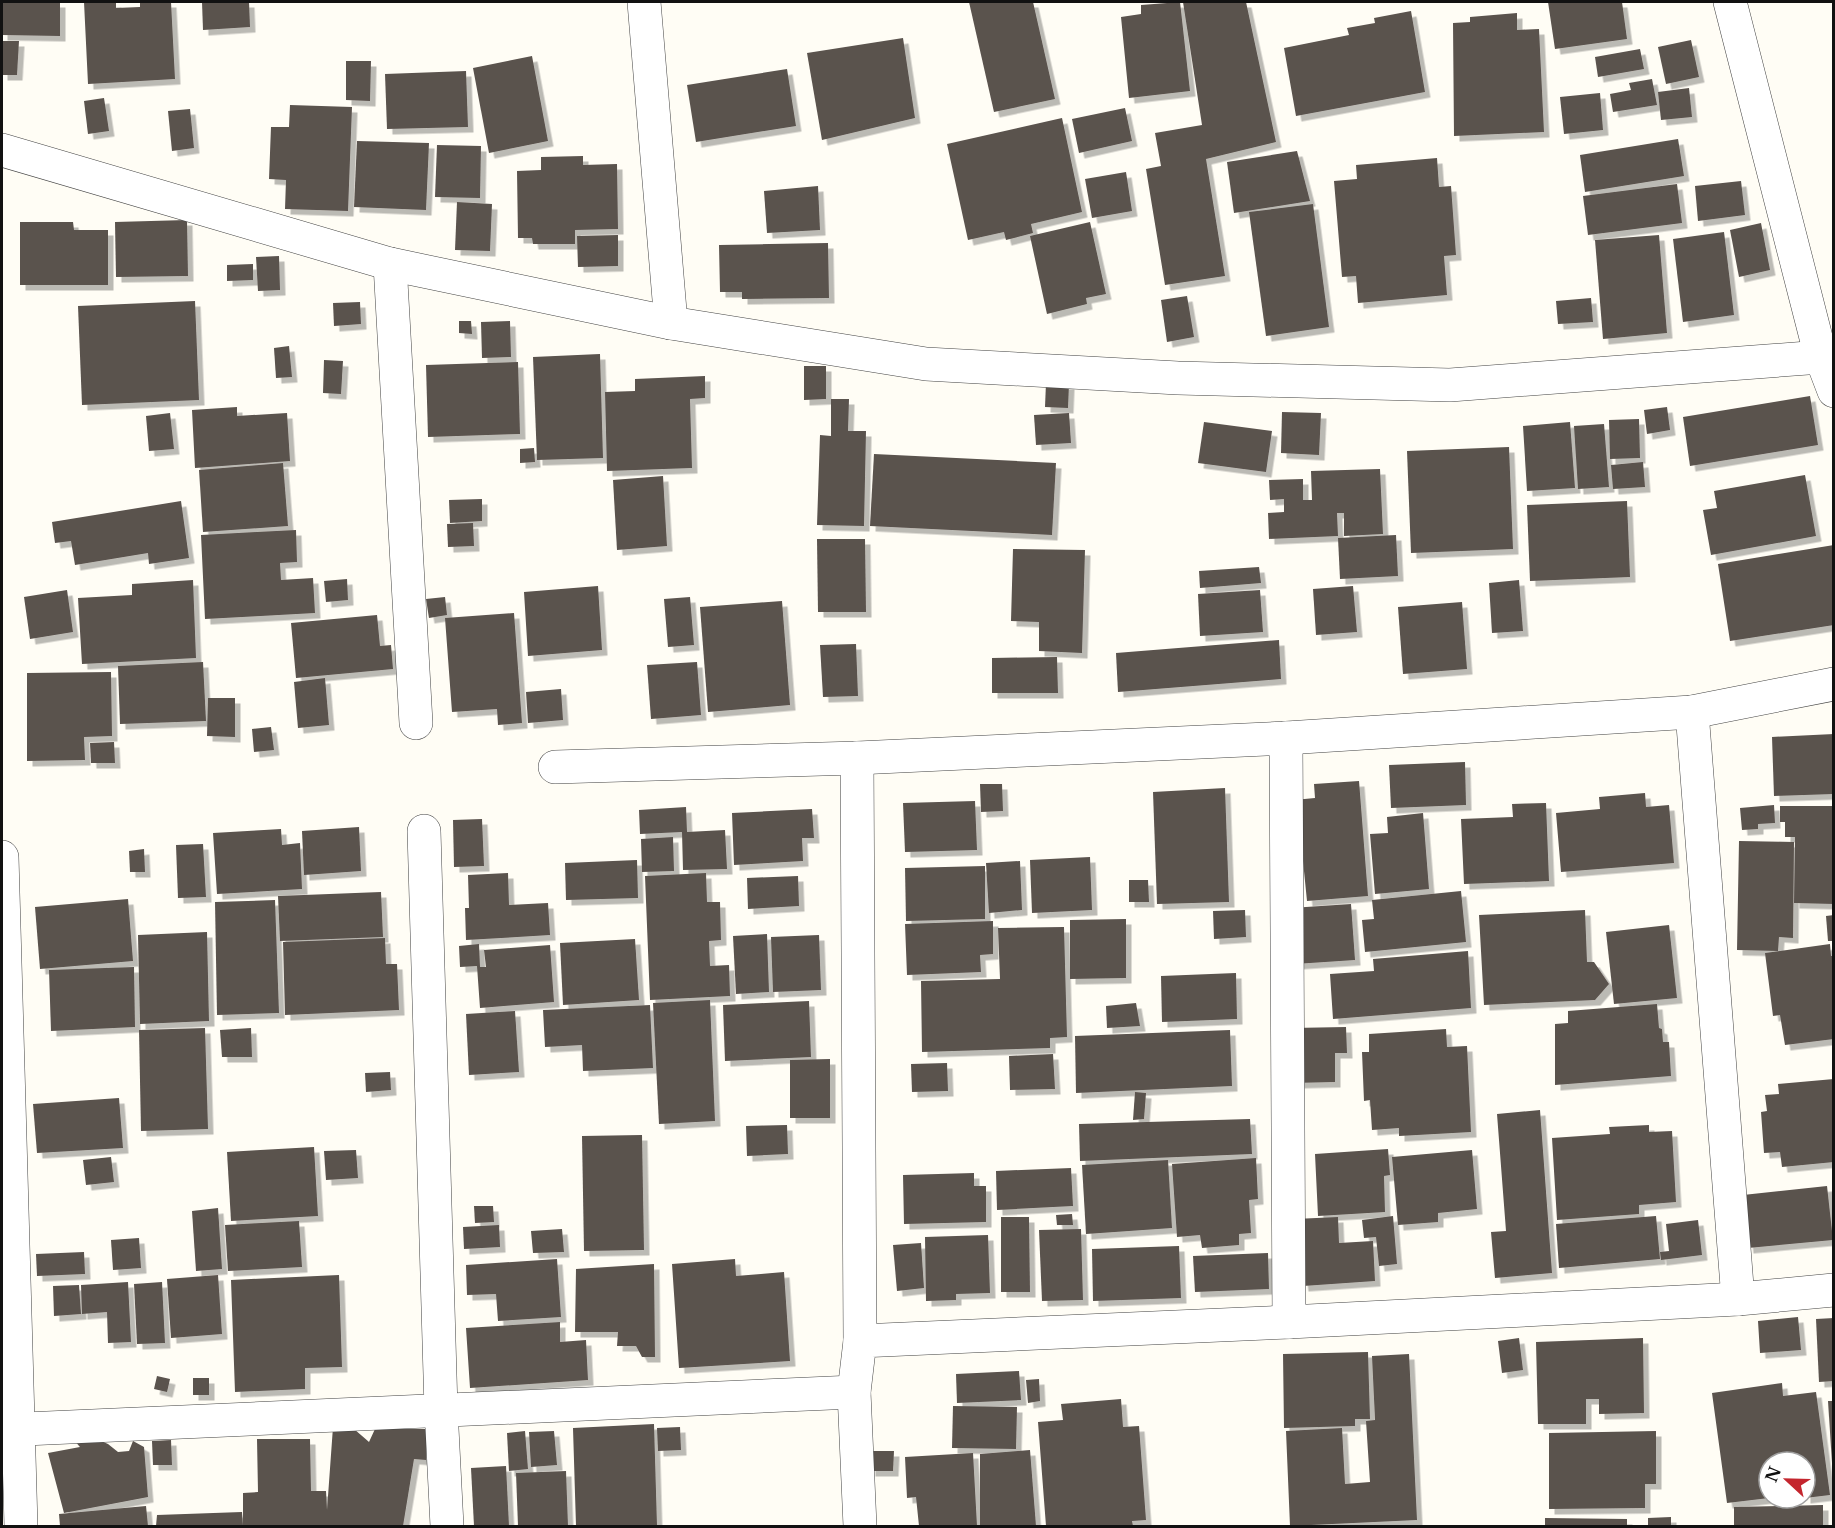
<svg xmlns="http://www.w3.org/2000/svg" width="1835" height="1528" viewBox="0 0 1835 1528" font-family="'Libre Baskerville',serif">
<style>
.building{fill:#5a524d;filter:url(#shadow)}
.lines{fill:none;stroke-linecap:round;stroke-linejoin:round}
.street-casing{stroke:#444;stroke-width:34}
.street{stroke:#fff;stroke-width:33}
</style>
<defs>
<filter id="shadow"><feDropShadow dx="5.5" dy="5.5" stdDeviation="0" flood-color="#0004"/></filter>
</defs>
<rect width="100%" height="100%" fill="#fffdf5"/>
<g class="building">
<polygon points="2,2 60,2 60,36 2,35"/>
<polygon points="84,2 116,2 116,8 140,7 140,2 171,2 175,79 88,84"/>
<polygon points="202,2 249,2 250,27 203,30"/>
<polygon points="969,2 1033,2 1055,99 994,112"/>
<polygon points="1180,2 1190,91 1129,98 1121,17 1141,14 1141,5"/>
<polygon points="1183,2 1246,2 1276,142 1206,159 1225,276 1165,285 1146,169 1161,166 1155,133 1202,125"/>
<polygon points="1548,2 1622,2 1627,39 1555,49"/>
<polygon points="1411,11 1425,92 1296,116 1284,48 1349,35 1347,28 1375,23 1374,18"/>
<polygon points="1517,13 1517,30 1539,29 1544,132 1454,136 1453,23 1470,22 1470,17"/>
<polygon points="903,38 915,118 822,140 807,53"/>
<polygon points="1691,40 1699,77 1666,84 1658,47"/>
<polygon points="2,41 19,41 17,75 2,75"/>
<polygon points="1640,49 1644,69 1598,77 1595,57"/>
<polygon points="532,56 548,141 489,153 473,68"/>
<polygon points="346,61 371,61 370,101 346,100"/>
<polygon points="787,69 796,126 696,142 687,85"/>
<polygon points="466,71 468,127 387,129 385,74"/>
<polygon points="1652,79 1657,105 1613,112 1610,94 1631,90 1629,83"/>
<polygon points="1689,88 1692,117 1661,120 1658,92"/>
<polygon points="1600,93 1603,130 1564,134 1560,97"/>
<polygon points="104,98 109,131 88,134 84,101"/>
<polygon points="290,105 352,107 348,211 285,209 286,180 269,179 271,127 289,127"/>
<polygon points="1125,108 1132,141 1079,153 1072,119"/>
<polygon points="190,109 194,148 172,151 168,111"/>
<polygon points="1062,118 1082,212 1031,224 1033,233 1006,240 1004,232 968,240 947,144"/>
<polygon points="1678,139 1684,176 1585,192 1580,155"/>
<polygon points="357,141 429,143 426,210 354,207"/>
<polygon points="437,145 481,146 480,198 435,197"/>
<polygon points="1297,151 1310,201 1234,213 1227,162"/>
<polygon points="583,156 583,165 617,164 618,229 575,230 575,244 533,244 532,238 518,238 517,171 541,170 541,157"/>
<polygon points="1437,158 1439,187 1451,186 1456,255 1444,256 1447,295 1358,303 1356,276 1342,277 1334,181 1357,179 1356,165"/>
<polygon points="1126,172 1132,211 1092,218 1085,179"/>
<polygon points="1741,181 1745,215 1698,221 1695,186"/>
<polygon points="1677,184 1682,223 1588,235 1583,196"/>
<polygon points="818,186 820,230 767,233 764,191"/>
<polygon points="457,202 492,204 490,251 455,250"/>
<polygon points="1313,204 1329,327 1266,336 1249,212"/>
<polygon points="187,220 188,276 116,277 115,222"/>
<polygon points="20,222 73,222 74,230 108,230 108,285 20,285"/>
<polygon points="1090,222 1106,294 1086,298 1087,304 1047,314 1030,236"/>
<polygon points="1761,223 1770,270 1739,277 1730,230"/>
<polygon points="1724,232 1734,315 1683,322 1673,239"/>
<polygon points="618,235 618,266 578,267 577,236"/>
<polygon points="1659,235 1667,333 1603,339 1595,240"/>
<polygon points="828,243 829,298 742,299 742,292 720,292 719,245"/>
<polygon points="279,256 280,290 258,291 256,257"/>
<polygon points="253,264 253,280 227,281 227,265"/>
<polygon points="1187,296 1194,337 1167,342 1161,300"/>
<polygon points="1591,298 1593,322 1558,324 1556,301"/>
<polygon points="195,301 199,400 82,405 78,306"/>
<polygon points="360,302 361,324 334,326 333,303"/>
<polygon points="459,321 471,321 472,334 459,333"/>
<polygon points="510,321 511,357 482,358 481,322"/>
<polygon points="289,346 292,377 276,378 274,348"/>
<polygon points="600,354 603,458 537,460 533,357"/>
<polygon points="324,360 343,361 341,394 323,393"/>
<polygon points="518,362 520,434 428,437 426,365"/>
<polygon points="804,366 826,366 826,399 804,400"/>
<polygon points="705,376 705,398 690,399 692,468 607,471 605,392 635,391 635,379"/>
<polygon points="1046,383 1069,384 1068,408 1045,407"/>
<polygon points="1810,396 1818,445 1690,466 1683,417"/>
<polygon points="831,399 849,399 848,431 866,431 864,526 817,525 820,435 831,436"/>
<polygon points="237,407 237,416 287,413 290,461 195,468 192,410"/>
<polygon points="1667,407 1670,430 1647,434 1644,410"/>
<polygon points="1282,412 1321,413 1319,455 1281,453"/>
<polygon points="170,413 174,449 149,451 146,416"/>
<polygon points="1069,413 1071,443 1036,445 1034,415"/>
<polygon points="1639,419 1640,458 1610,459 1609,420"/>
<polygon points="1204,422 1272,431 1266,472 1198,463"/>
<polygon points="1570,422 1575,488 1527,491 1523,426"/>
<polygon points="1604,424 1609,487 1578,489 1574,426"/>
<polygon points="1509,447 1513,549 1411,553 1407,451"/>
<polygon points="534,448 535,462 520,463 520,449"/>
<polygon points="874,454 1056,463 1052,535 870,526"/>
<polygon points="1643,462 1645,487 1613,489 1611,465"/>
<polygon points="283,463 288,526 203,532 199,470"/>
<polygon points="1380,469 1383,534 1344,536 1344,513 1337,513 1338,536 1269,539 1268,513 1284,512 1284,499 1270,500 1269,480 1303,479 1303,500 1312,500 1311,471"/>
<polygon points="1805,475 1816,536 1711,555 1703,510 1717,508 1714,491"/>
<polygon points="663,476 667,546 617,550 613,480"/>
<polygon points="482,499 482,521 450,523 449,500"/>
<polygon points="181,501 189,558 149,564 148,553 75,565 71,541 55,543 52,522"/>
<polygon points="1627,501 1630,577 1530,581 1527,505"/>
<polygon points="473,523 474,546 448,547 447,524"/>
<polygon points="296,530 297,562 280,563 281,580 313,578 315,613 205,619 201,535"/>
<polygon points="1396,535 1398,576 1340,579 1338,538"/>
<polygon points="817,539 865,539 866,612 818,612"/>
<polygon points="1834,545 1834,625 1730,641 1718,564"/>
<polygon points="1013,549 1085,550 1082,653 1039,651 1039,622 1011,621"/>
<polygon points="1259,567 1261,583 1200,588 1199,571"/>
<polygon points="347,579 348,600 326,602 324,581"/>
<polygon points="193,580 196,658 82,664 78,598 132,595 132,584"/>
<polygon points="1519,580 1523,631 1492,633 1489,583"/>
<polygon points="598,586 602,650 528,656 524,592"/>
<polygon points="1353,586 1357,632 1316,635 1313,589"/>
<polygon points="67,590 73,632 30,639 24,597"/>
<polygon points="1260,590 1263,632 1200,636 1198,594"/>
<polygon points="445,597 447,615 429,618 426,599"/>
<polygon points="690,597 694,645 668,647 664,599"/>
<polygon points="782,601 790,705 708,712 700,607"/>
<polygon points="1462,602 1467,669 1403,674 1398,607"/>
<polygon points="514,613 522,723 498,725 497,709 452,712 445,618"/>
<polygon points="377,615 380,646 391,645 393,669 296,678 291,623"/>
<polygon points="1279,640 1281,679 1118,692 1116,653"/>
<polygon points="856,644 858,696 823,697 820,645"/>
<polygon points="1057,657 1058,693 992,693 992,658"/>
<polygon points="203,662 206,721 120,724 118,666"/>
<polygon points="697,662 701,715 651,719 647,665"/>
<polygon points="111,672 112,736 84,737 85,760 27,761 27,673"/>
<polygon points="325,678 329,725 298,728 294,682"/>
<polygon points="561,689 563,720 528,723 526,692"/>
<polygon points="208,698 235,698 235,737 207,736"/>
<polygon points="271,727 274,750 254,752 252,729"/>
<polygon points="1834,734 1834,794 1774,796 1772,737"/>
<polygon points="114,742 115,763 91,763 90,743"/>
<polygon points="1465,762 1466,805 1391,808 1389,765"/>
<polygon points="1359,781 1368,896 1307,901 1303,861 1299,861 1294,800 1315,798 1314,784"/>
<polygon points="980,784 1002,784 1003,811 981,812"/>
<polygon points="1225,788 1229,902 1157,904 1153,792"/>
<polygon points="1645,793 1646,807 1669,805 1674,863 1561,872 1556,813 1600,809 1599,797"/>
<polygon points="975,801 977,850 905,852 903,803"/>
<polygon points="1546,803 1549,881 1464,884 1461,819 1513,817 1512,804"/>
<polygon points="1774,805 1775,823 1758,824 1758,829 1742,830 1740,808"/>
<polygon points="1780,806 1834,806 1834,904 1794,903 1795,837 1785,837 1785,822 1780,822"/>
<polygon points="686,807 687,832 725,830 727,869 683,870 682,832 640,834 639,810"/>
<polygon points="812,809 814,838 802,838 803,861 734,865 732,813"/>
<polygon points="1423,813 1429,889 1375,894 1370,834 1388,833 1387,817"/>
<polygon points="482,819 484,866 454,867 453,820"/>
<polygon points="359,827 361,871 304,875 302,831"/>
<polygon points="281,829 282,845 300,843 302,889 217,894 213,833"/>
<polygon points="673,837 674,871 642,872 641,839"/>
<polygon points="1739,841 1794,842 1793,938 1779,937 1778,951 1737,950"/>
<polygon points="203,844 206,897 178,898 176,845"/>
<polygon points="144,849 145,872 130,872 129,851"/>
<polygon points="1090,857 1092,910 1032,913 1030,860"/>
<polygon points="637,860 638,898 566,900 565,863"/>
<polygon points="1020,861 1022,910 989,913 986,863"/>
<polygon points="985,866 985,919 906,921 905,868"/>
<polygon points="508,873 509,905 548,903 550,935 466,940 465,908 469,908 468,875"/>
<polygon points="706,873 707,902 720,902 721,940 709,941 710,966 729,965 730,996 650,1000 645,876"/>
<polygon points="798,876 799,906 748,909 747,878"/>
<polygon points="1129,880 1148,880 1149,902 1129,902"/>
<polygon points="1461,891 1466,942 1365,952 1362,920 1374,919 1372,900"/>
<polygon points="381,892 383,937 280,941 278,896"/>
<polygon points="128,899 133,961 40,969 35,907"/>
<polygon points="275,900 279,1013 217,1015 215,902"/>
<polygon points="1351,904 1355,960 1295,964 1291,908"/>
<polygon points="1245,910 1246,937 1214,939 1213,911"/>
<polygon points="1585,910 1587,962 1594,962 1609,984 1595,1000 1484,1005 1479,915"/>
<polygon points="1834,915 1834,941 1828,941 1826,916"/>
<polygon points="1126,919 1126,978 1070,979 1070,920"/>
<polygon points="993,921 993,954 980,955 981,972 907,975 905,924"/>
<polygon points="1669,925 1677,998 1614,1004 1606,932"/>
<polygon points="1064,927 1067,1037 1050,1038 1050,1048 922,1052 921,981 1000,979 998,928"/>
<polygon points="207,932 209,1021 140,1024 138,935"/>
<polygon points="767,934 769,992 736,994 733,936"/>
<polygon points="819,935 821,990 773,992 771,937"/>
<polygon points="385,938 386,964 397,964 399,1010 285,1015 283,942"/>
<polygon points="635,939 639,1000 563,1005 560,943"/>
<polygon points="479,944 480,967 486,967 484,950 550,945 554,1002 480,1008 477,966 460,967 459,946"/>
<polygon points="1830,944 1831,956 1834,956 1834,1039 1785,1045 1780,1015 1773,1016 1765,953"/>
<polygon points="1468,951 1471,1008 1333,1019 1330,974 1374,971 1373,959"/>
<polygon points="134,967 135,1027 51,1031 49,970"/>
<polygon points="1236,973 1237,1019 1162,1022 1161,976"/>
<polygon points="710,1000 715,1121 659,1124 653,1003"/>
<polygon points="809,1001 811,1057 725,1061 723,1005"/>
<polygon points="1136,1003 1140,1026 1107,1028 1106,1006"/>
<polygon points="1657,1004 1659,1028 1662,1029 1663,1042 1669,1042 1671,1076 1555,1085 1555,1024 1568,1023 1568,1011"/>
<polygon points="650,1005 653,1068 583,1071 582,1045 545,1047 543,1010"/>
<polygon points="515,1011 519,1072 469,1075 466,1014"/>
<polygon points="1346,1027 1347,1053 1335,1053 1335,1082 1292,1083 1292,1028"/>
<polygon points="205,1028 208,1129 141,1131 139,1030"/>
<polygon points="251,1028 252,1057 222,1057 220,1030"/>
<polygon points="1446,1029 1447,1047 1467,1046 1471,1132 1399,1136 1399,1128 1372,1130 1370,1100 1364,1101 1362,1052 1369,1052 1369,1034"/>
<polygon points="1230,1030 1232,1086 1076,1093 1075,1036"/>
<polygon points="1053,1054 1055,1089 1010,1090 1009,1056"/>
<polygon points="830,1059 830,1118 790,1118 790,1060"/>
<polygon points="947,1063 948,1091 912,1092 911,1064"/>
<polygon points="390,1072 391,1090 366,1092 365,1073"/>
<polygon points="1834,1079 1834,1162 1782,1167 1780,1152 1764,1153 1761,1112 1767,1111 1765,1095 1779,1094 1778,1084"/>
<polygon points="1135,1092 1146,1093 1144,1119 1133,1120"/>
<polygon points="119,1098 123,1148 37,1153 33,1104"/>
<polygon points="1540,1110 1552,1273 1495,1278 1491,1232 1506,1231 1497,1114"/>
<polygon points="1250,1119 1252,1154 1080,1161 1079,1124"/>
<polygon points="787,1125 788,1154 747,1156 746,1126"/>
<polygon points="1649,1125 1649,1132 1672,1131 1676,1202 1639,1205 1639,1214 1557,1220 1552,1138 1610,1134 1609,1127"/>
<polygon points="642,1135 644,1250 584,1251 582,1136"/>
<polygon points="314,1147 318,1216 231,1221 227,1152"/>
<polygon points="1388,1149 1390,1175 1384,1176 1385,1212 1318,1216 1315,1154"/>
<polygon points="356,1150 358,1178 326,1180 324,1151"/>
<polygon points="1472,1150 1477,1209 1438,1213 1438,1222 1398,1225 1392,1157"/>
<polygon points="111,1157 114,1182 86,1185 83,1160"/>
<polygon points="1256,1158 1258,1199 1249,1200 1251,1233 1239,1234 1239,1245 1202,1248 1200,1235 1177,1237 1172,1164"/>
<polygon points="1168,1160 1172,1228 1086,1234 1082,1165"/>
<polygon points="1071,1168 1073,1206 997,1210 996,1171"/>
<polygon points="974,1173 974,1186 986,1186 986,1222 904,1224 903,1175"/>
<polygon points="1827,1186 1833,1240 1748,1248 1743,1195"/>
<polygon points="474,1206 493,1206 494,1222 475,1223"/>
<polygon points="218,1208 222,1269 196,1271 192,1211"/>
<polygon points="1072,1214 1073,1225 1057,1225 1056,1215"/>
<polygon points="1393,1216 1397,1264 1379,1266 1376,1237 1364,1238 1362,1220"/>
<polygon points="1656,1216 1660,1259 1559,1268 1556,1224"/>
<polygon points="1001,1217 1029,1217 1030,1292 1001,1292"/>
<polygon points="1338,1217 1339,1243 1373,1241 1375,1281 1303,1286 1295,1219"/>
<polygon points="1698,1220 1702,1255 1661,1260 1660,1252 1669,1251 1666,1224"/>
<polygon points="299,1221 302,1267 228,1271 225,1225"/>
<polygon points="499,1225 500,1247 464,1249 463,1227"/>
<polygon points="562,1229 564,1252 533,1253 531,1231"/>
<polygon points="1081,1229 1083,1300 1042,1301 1039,1230"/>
<polygon points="988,1235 990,1293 956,1294 956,1300 926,1301 925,1237"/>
<polygon points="139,1238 141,1268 113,1270 111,1240"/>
<polygon points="921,1243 924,1288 897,1291 893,1245"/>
<polygon points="1179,1246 1181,1298 1093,1301 1092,1249"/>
<polygon points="84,1252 85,1274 37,1276 36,1254"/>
<polygon points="1268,1253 1269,1289 1195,1292 1193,1256"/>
<polygon points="557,1259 561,1317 498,1321 496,1294 467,1295 466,1265"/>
<polygon points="735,1259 736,1276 784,1272 790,1361 679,1368 672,1264"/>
<polygon points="654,1264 655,1357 642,1357 636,1346 617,1346 618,1332 575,1332 576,1269"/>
<polygon points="218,1275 222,1334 171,1338 167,1279"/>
<polygon points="339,1275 342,1367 305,1368 305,1389 235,1392 231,1280"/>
<polygon points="128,1282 131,1342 108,1343 107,1312 82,1314 81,1285"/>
<polygon points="162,1282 165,1343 137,1344 134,1284"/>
<polygon points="79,1285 81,1314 54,1316 53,1286"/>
<polygon points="1798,1317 1801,1350 1760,1353 1758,1321"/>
<polygon points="1834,1318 1834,1381 1819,1382 1816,1319"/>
<polygon points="560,1322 560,1342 586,1340 588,1380 470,1388 466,1328"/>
<polygon points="1519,1338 1523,1370 1502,1373 1498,1341"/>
<polygon points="1643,1338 1644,1413 1599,1414 1599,1399 1586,1399 1586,1424 1538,1424 1536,1342"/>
<polygon points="1368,1352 1370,1419 1355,1419 1355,1426 1284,1428 1283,1354"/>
<polygon points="1409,1354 1417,1520 1290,1526 1286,1431 1342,1428 1345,1484 1370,1482 1366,1421 1375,1420 1372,1356"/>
<polygon points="1019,1371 1021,1400 957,1403 956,1374"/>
<polygon points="157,1376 170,1379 167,1392 154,1389"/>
<rect x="193" y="1378" width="16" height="17"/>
<polygon points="1039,1379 1040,1401 1028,1403 1026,1380"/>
<polygon points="1782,1383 1783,1396 1816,1392 1830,1495 1805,1498 1805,1462 1769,1462 1769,1498 1727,1503 1712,1393"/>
<polygon points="1121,1399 1123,1427 1139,1426 1146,1520 1132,1521 1133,1526 1046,1526 1038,1422 1063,1420 1061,1404"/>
<polygon points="1828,1401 1834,1401 1834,1463 1832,1463"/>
<polygon points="953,1406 1017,1407 1016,1449 952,1448"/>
<polygon points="654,1424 657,1526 576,1526 573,1428"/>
<polygon points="333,1427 354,1429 369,1442 375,1429 427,1429 426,1460 414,1459 403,1526 243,1526 243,1493 258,1492 257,1439 310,1439 311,1491 326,1491 327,1510"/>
<polygon points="680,1427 681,1450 658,1451 657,1428"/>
<polygon points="525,1431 528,1469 509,1471 507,1433"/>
<polygon points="554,1431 557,1465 531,1467 529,1432"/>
<polygon points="1656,1431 1656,1484 1645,1484 1645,1508 1549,1509 1549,1433"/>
<polygon points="94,1438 108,1444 118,1452 129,1451 133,1441 144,1447 148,1497 64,1513 48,1453 80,1447 73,1439"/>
<polygon points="171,1440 172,1465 153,1465 152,1441"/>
<polygon points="1030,1450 1036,1526 980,1526 980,1454"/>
<polygon points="870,1451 894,1451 893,1471 870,1471"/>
<polygon points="973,1453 977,1526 919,1526 916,1497 907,1498 905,1457"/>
<polygon points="506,1466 509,1526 474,1526 471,1468"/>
<polygon points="566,1471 568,1526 518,1526 516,1473"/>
<polygon points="1823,1505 1823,1526 1734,1526 1734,1507"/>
<polygon points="146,1506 148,1526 60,1526 59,1514"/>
<polygon points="242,1512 243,1526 156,1526 157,1515"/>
<polygon points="1671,1517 1671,1526 1648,1526 1648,1518"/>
<polygon points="1545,1518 1627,1519 1627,1526 1545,1526"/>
</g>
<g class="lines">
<g class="street-casing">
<g id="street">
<polyline points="644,2 671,323"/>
<polyline points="1730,2 1821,357 1834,391"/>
<polyline points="2,150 390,264 671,323 926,364 1178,378 1450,385 1821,357"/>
<polyline points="390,264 416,723"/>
<polyline points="1692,712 1738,1299"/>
<polyline points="1286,738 1289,1322"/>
<polyline points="857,758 860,1341"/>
<polyline points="555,767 857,758 1286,738 1692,712 1834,684"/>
<polyline points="424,831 441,1409 447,1526"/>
<polyline points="2,857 21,1526"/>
<polyline points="2,1430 854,1392"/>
<polyline points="860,1526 854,1392 860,1341 1289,1322 1738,1299 1834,1290"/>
</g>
</g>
<use href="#street" class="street"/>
</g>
<rect width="1835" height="1528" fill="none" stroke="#111111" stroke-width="6"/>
<g transform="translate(1787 1480) rotate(292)"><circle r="28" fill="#ffffff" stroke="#a0a0a0" stroke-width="1.5"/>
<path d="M0-4.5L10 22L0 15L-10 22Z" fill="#c4262e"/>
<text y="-9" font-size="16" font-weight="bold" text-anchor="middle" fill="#111111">N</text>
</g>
</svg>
